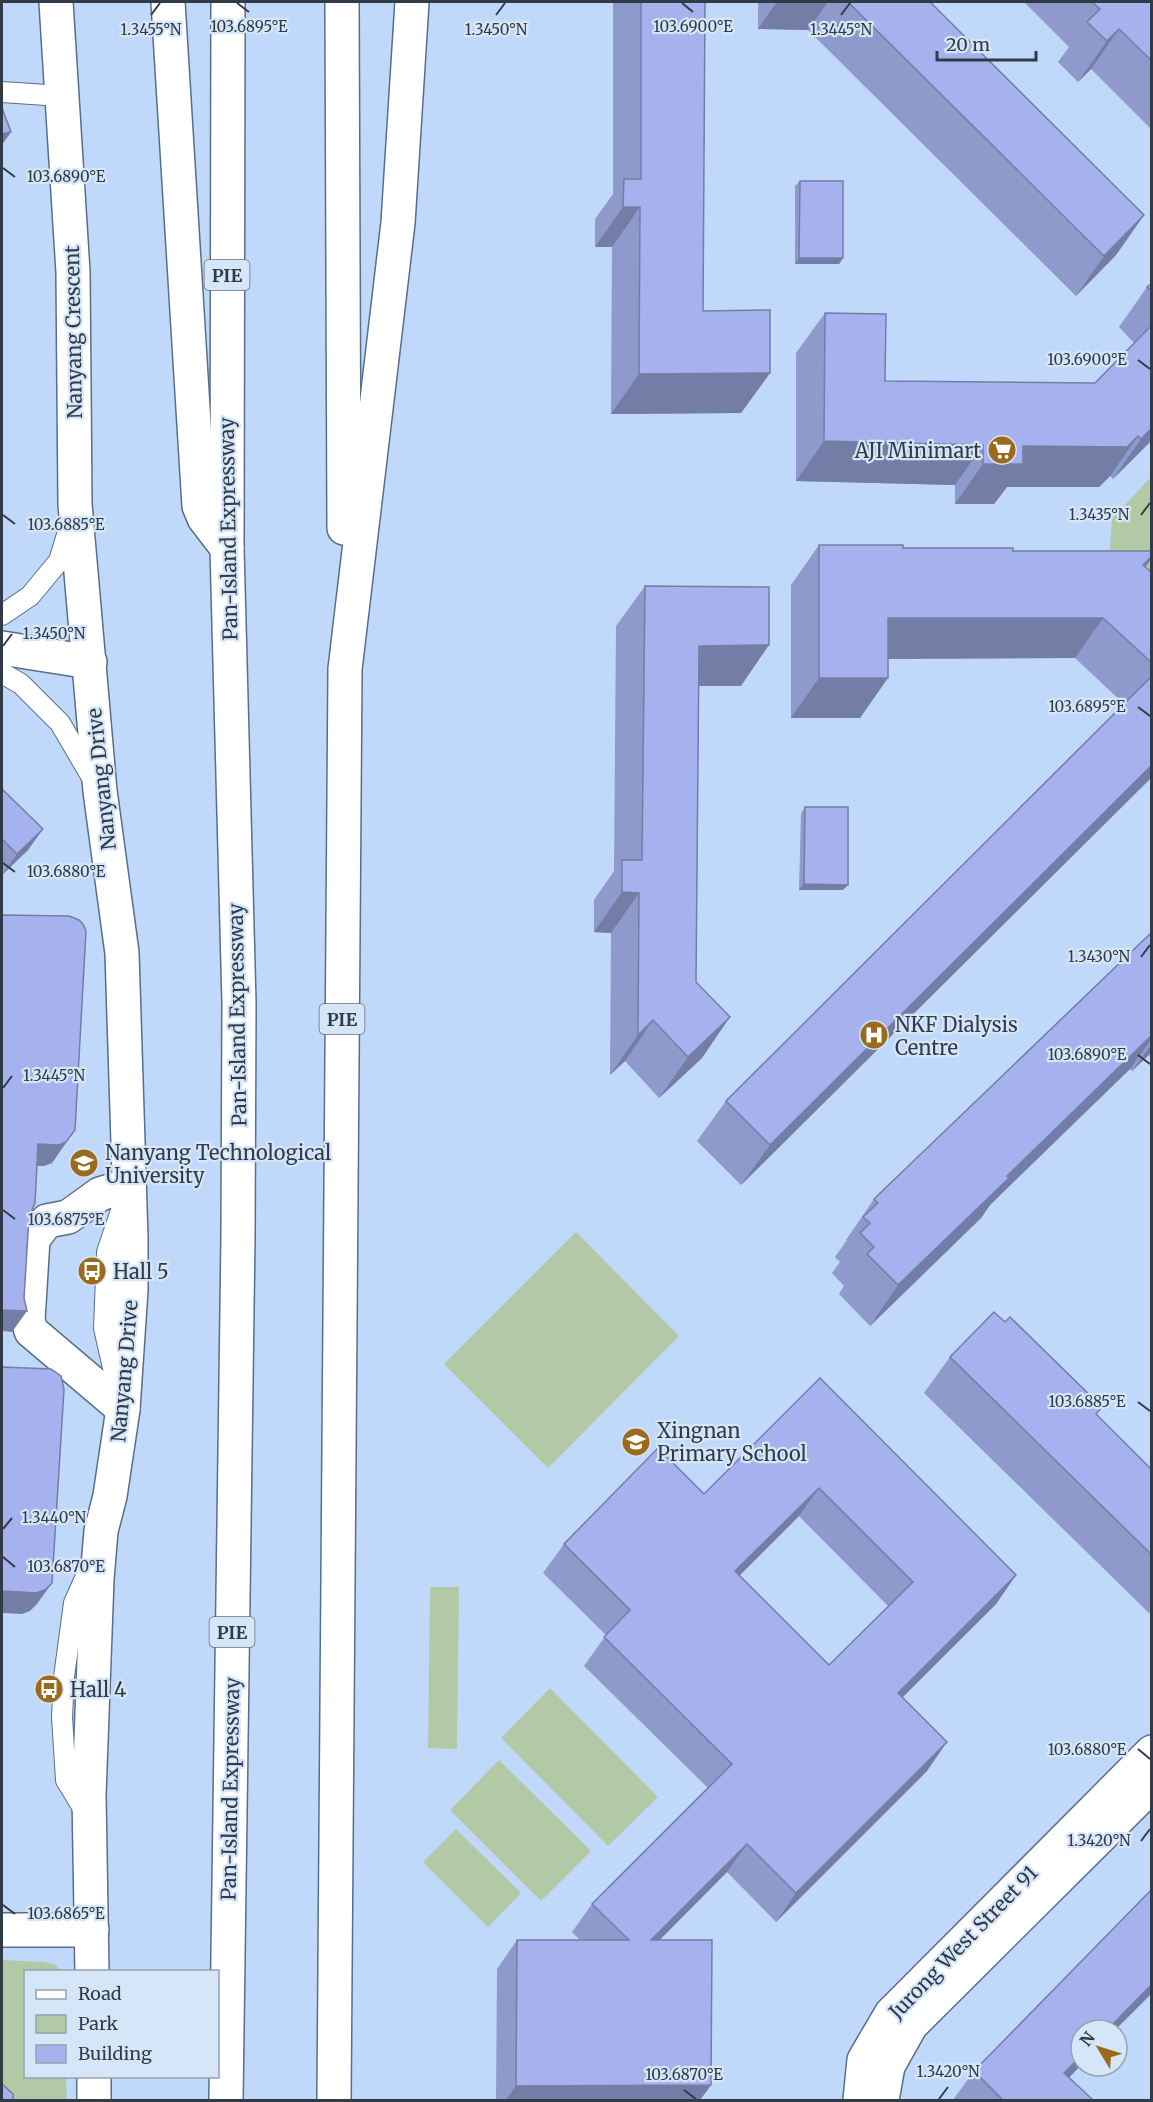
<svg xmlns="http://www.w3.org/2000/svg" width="1153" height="2102" viewBox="0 0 1153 2102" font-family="Merriweather,serif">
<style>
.green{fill:#b1c9a4}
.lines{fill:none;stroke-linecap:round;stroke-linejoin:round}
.service-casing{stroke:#586e8b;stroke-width:22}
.minor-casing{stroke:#586e8b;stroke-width:36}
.motorway-casing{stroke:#586e8b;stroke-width:36}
.service{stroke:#fff;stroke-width:20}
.minor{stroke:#fff;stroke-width:33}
.motorway{stroke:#fff;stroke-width:33}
.wall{fill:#8e99cc;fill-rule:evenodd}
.shaded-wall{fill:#747da6}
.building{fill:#a5b2ed;stroke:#747da6;stroke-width:1.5;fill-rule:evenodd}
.ticks{fill:none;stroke:#313b48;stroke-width:2}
.labels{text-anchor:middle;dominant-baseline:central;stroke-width:4.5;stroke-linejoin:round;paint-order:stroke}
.shield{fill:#d6e6f9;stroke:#626e7d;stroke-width:1.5}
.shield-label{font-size:18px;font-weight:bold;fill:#313b48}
.street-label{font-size:20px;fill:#313b48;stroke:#d6e6f9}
.poi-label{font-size:20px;fill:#313b48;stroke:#d6e6f9;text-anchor:start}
.ticks-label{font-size:15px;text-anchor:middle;fill:#313b48;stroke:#d6e6f9;stroke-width:4.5;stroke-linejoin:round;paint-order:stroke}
</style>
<rect width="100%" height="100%" fill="#c0d9fa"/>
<g class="green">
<polygon points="1151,477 1151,632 1107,588 1112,519"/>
<polygon points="576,1232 679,1336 548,1468 444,1364"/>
<polygon points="430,1587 459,1587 457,1749 428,1748"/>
<polygon points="550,1688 658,1797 608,1846 501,1738"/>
<polygon points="499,1760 591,1851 541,1901 450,1810"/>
<polygon points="456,1829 521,1893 488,1927 423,1862"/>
<polygon points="2,1960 44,1962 56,1965 60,1971 26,1972 26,2076 66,2077 67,2100 2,2100"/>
</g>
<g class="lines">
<g class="service-casing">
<g id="service">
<polyline points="2,92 61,96"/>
<polyline points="2,615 30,596 59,561 70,525"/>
<polyline points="2,673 21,684 60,723 94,781"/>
<polyline points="116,1381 104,1328 107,1252 123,1205"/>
<polyline points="86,1813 66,1780 62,1717 64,1677 74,1603 91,1565"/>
</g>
</g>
<g class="minor-casing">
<g id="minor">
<polyline points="56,2 73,272 75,504 100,791 122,953 131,1238 131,1290 123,1409 110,1496 101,1531 97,1579 89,1795 92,1972"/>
<polyline points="2,648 90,662"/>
<polyline points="123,1409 31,1331 28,1320 33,1239 47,1221 68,1217 100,1194 129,1185"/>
<polyline points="2,1930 92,1930"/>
<polyline points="94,2076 94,2100"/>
<polyline points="860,2100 864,2060 891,2014 1152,1752"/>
<polyline points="882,2100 888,2066 911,2025 1152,1785"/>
</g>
</g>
<g class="motorway-casing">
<g id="motorway">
<polyline points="168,2 199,506 204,518 227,548"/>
<polyline points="342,2 344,528"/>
<polyline points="226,2100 238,1237 239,1003 227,548 228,2"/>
<polyline points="334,2100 345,669 398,223 412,2"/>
</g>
</g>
<use href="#service" class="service"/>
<use href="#minor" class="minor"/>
<use href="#motorway" class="motorway"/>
</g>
<g class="wall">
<polygon points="613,2 708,2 705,5 703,311 770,373 741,413 611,414 612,247 595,247 595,219 613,194"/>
<polygon points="758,2 930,2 1144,215 1116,255 1076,296 808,30 758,29"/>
<polygon points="1024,2 1152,2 1152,130 1091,69 1078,82 1058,62 1069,47"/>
<polygon points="800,181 843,258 839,264 795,264 795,186"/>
<polygon points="1152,283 1152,440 1113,479 1110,476 1099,487 1007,487 994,504 955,504 955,485 796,481 796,353 825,313 885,381 1095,383 1134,343 1119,327 1147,287"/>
<polygon points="819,545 903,548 1013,551 1145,567 1152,573 1152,777 741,1185 697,1141 726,1101 1124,704 1075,658 888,659 860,718 791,718 791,585"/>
<polygon points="645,586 741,686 699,686 696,982 702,1058 659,1098 625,1061 610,1075 611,933 594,932 594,900 614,871 616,626"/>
<polygon points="2,789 28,850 2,875"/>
<polygon points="805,807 843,890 799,890 801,813"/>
<polygon points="1152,932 1152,1052 1132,1071 1130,1069 1046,1150 990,1205 981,1218 870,1326 839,1294 844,1286 832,1273 840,1262 835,1257 847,1240 846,1240 874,1199"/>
<polygon points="950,1357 1152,1470 1152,1611 1149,1613 924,1393"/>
<path d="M820,1378l196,197 -20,29 -94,93 25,74 -151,151 -49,-50 -68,68 52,145 -11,15h-204l1,-131 20,-29h63l-8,-8 20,-28 116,-116 -124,-122 22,-31 -63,-62 21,-29 140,-50zM799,1516l89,90 -59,59 -90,-89z"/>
<polygon points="1152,1889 1152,1993 1115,2030 1081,2030 1081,2065 1069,2078 1093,2100 953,2100 974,2071"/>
</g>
<g class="shaded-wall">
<polygon points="777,2 828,2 808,30 758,29"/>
<polygon points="1119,29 1091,69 1078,82 1107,41"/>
<polygon points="11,132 2,145 2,134"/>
<polygon points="623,207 640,207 612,247 595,247"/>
<polygon points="1144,215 1116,255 1076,296 1104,256"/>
<polygon points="799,258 843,258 839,264 795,264"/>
<polygon points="770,373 741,413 611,414 639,374"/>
<polygon points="1152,428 1152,440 1113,479 1141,439"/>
<polygon points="1138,436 1110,476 1099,487 1007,487 994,504 955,504 983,464 1023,446"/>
<polygon points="824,441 983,445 955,485 796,481"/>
<polygon points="1152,556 1152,558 1128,591 1143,565"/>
<polygon points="888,618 1103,618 1075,658 860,659"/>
<polygon points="769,645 741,686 671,686 699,646"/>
<polygon points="819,678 888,678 860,718 791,718"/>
<polygon points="1152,765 1152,777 741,1185 770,1145"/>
<polygon points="43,829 28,850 2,875 17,854"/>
<polygon points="804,884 848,885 843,890 799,890"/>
<polygon points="622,892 639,893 611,933 594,932"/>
<polygon points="730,1017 702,1058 659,1098 688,1057"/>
<polygon points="653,1020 625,1061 610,1075 638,1035"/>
<polygon points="1152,1035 1152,1038 1130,1069 990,1205 981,1218 870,1326 898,1285 1007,1176"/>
<polygon points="1152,1044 1152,1052 1132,1071"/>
<polygon points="75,1130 52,1163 44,1166 23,1166 38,1144"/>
<polygon points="2,1310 27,1311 12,1332 2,1331"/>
<polygon points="819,1488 799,1516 715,1600 735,1571"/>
<polygon points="1016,1575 996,1604 878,1722 898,1693"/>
<polygon points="52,1583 37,1604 30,1611 22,1614 2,1613 2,1591"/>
<polygon points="947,1742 927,1771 776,1922 796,1893"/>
<polygon points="747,1844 727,1872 631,1969 651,1940"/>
<polygon points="1152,1984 1152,1993 1115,2030 1107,2030"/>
<polygon points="1081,2056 1081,2065 1047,2100 1064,2073"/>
<polygon points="711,2085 700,2100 506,2100 516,2086"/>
</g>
<g class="building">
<polygon points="641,2 705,2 703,311 770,310 770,373 639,374 640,207 623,207 624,179 641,179"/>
<polygon points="848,2 930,2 1144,215 1104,256"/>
<polygon points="1092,2 1152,2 1152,61 1119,29 1107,41 1087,22 1100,9"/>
<polygon points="2,108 11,132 2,134"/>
<polygon points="800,181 843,181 843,258 799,258"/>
<polygon points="1152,283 1152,291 1147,287"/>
<polygon points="825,313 886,314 885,381 1095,383 1152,325 1152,428 1141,439 1138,436 1127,447 1023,446 1023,464 983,464 983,445 824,441"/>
<polygon points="819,545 903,545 903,548 1013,548 1013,551 1152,551 1152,556 1143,565 1152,573 1152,663 1103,618 888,618 888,678 819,678"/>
<polygon points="645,586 769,587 769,645 699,646 696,982 730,1017 688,1057 653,1020 638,1035 639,893 622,892 622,860 642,860"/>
<polygon points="1152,676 1152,765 770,1145 726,1101"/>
<polygon points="2,789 43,829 17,854 2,839"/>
<polygon points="805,807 848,807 848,885 804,884"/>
<polygon points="2,915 69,916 79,920 83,924 86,931 75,1130 66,1142 59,1145 38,1144 35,1203 29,1217 24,1298 27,1311 2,1310"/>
<polygon points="1152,932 1152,1035 1007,1176 1009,1178 898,1285 867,1254 874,1247 860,1233 870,1223 863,1217 878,1203 874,1199"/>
<polygon points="994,1312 1005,1322 1010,1317 1102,1407 1096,1414 1152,1470 1152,1555 950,1357"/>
<polygon points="2,1367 51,1369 61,1376 64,1389 52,1583 45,1590 36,1593 2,1591"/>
<path d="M820,1378l196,197 -118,118 49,49 -151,151 -49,-49 -96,96h61l-1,145 -195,1 1,-146h112l-37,-36 140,-140 -128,-127 26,-27 -66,-66 94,-96 46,46zM819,1488l94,94 -84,83 -94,-94z"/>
<polygon points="1152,1889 1152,1984 1107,2030 1081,2030 1081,2056 1064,2073 1093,2100 1003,2100 974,2071"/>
<polygon points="2,2084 13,2094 13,2100 2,2100"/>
</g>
<path class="ticks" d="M237,3l12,9M682,3l11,9M151,15l9,-12M496,15l9,-12M841,15l9,-12M3,168l12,9M1138,360l12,9M3,515l12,9M1141,515l9,-12M3,646l9,-12M1138,707l12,9M3,863l12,9M1141,957l9,-12M1138,1055l12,9M3,1088l9,-12M3,1210l12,9M1138,1402l12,9M3,1529l9,-11M3,1557l12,10M1138,1749l12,10M1141,1841l9,-12M3,1905l12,9M684,2090l12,9M939,2099l9,-12"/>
<defs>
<g id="supermarket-disc" transform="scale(1.5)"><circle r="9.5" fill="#9a6b1d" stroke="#d6e6f9"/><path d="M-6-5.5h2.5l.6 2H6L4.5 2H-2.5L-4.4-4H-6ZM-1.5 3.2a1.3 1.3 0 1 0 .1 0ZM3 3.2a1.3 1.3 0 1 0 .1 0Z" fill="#fff"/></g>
<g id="hospital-disc" transform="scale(1.5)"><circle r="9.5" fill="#9a6b1d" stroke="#d6e6f9"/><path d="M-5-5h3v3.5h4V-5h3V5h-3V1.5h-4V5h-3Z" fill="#fff"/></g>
<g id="university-disc" transform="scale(1.5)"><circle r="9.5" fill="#9a6b1d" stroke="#d6e6f9"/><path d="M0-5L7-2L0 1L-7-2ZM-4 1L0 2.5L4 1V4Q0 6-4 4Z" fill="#fff"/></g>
<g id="bus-disc" transform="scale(1.5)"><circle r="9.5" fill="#9a6b1d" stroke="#d6e6f9"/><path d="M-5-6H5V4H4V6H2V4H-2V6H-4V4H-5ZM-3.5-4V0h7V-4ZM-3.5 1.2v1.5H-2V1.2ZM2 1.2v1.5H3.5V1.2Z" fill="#fff"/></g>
<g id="school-disc" transform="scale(1.5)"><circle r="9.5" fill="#9a6b1d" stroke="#d6e6f9"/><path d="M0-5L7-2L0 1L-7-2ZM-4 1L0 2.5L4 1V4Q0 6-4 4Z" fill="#fff"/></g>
</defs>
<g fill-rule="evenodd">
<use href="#supermarket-disc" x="1002" y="450"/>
<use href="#hospital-disc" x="874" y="1035"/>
<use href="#university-disc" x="84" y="1163"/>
<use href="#bus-disc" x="92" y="1271"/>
<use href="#school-disc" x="636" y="1442"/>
<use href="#bus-disc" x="49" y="1689"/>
</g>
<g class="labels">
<g class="shield">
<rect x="204.5" y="260" width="45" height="30" rx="4.5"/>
<rect x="319.5" y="1004" width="45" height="30" rx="4.5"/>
<rect x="209.5" y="1617" width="45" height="30" rx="4.5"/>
</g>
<g class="shield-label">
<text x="227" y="275">PIE</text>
<text x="342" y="1019">PIE</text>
<text x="232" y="1632">PIE</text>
</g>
<g class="street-label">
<text transform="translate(73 332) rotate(-91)">Nanyang Crescent</text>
<text transform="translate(228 529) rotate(-91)">Pan-Island Expressway</text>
<text transform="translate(101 779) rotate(-96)">Nanyang Drive</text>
<text transform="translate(237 1015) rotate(-91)">Pan-Island Expressway</text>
<text transform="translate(124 1371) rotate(-85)">Nanyang Drive</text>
<text transform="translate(230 1789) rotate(-89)">Pan-Island Expressway</text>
<text transform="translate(963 1942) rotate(-46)">Jurong West Street 91</text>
</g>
<g class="poi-label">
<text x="981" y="450" text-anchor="end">AJI Minimart</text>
<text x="895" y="1024">NKF Dialysis<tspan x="895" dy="23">Centre</tspan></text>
<text x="105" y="1152">Nanyang Technological<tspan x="105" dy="23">University</tspan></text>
<text x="113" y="1271">Hall 5</text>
<text x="657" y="1430">Xingnan<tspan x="657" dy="23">Primary School</tspan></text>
<text x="70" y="1689">Hall 4</text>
</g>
</g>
<g class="ticks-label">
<text x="249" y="32">103.6895°E</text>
<text x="693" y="32">103.6900°E</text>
<text x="151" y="35">1.3455°N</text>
<text x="496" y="35">1.3450°N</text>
<text x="841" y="35">1.3445°N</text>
<text x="66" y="182">103.6890°E</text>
<text x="1087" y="365">103.6900°E</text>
<text x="1099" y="520">1.3435°N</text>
<text x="66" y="530">103.6885°E</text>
<text x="54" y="639">1.3450°N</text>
<text x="1087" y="712">103.6895°E</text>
<text x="66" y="877">103.6880°E</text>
<text x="1099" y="962">1.3430°N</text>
<text x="1087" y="1060">103.6890°E</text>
<text x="54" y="1081">1.3445°N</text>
<text x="66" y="1225">103.6875°E</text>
<text x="1087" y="1407">103.6885°E</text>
<text x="54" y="1523">1.3440°N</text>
<text x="66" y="1572">103.6870°E</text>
<text x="1087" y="1755">103.6880°E</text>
<text x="1099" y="1846">1.3420°N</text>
<text x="66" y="1919">103.6865°E</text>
<text x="948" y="2077">1.3420°N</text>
<text x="684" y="2080">103.6870°E</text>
</g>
<rect width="1153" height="2102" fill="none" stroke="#313b48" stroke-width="6"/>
<rect x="24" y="1970" width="195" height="108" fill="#d6e6f9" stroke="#94a2b2" stroke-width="1.5"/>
<rect x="36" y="1990" width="30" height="9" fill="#ffffff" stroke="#94a2b2" stroke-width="1.5"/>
<text x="78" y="2000" font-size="18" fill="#313b48">Road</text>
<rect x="36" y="2015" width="30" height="18" fill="#b1c9a4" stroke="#94a2b2" stroke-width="1.5"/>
<text x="78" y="2030" font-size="18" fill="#313b48">Park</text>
<rect x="36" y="2045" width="30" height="18" fill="#a5b2ed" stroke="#94a2b2" stroke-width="1.5"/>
<text x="78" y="2060" font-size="18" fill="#313b48">Building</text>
<g transform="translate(1099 2048) rotate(308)"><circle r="28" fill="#d6e6f9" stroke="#94a2b2" stroke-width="1.5"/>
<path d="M0-4.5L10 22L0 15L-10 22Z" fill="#9a6b1d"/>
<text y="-9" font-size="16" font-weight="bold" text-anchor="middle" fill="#313b48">N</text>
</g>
<path d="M937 51v9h99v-9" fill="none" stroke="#313b48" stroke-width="3"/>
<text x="946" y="51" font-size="18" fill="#313b48" stroke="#d6e6f9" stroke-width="4.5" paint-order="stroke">20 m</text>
</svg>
